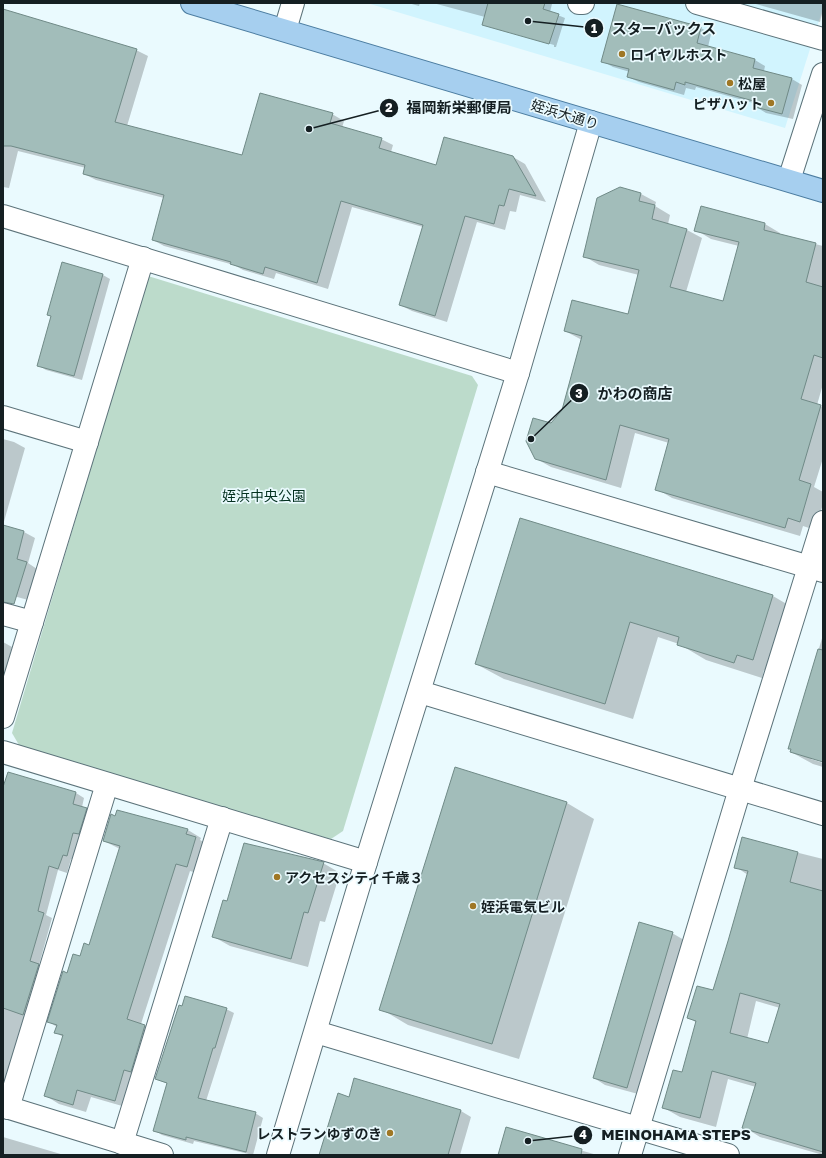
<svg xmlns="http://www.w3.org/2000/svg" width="826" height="1158" viewBox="0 0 826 1158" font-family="'Golos Text','Noto Sans JP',sans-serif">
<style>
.built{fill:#d1f4fe}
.green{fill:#bcdbcb}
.shadow{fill:#0003;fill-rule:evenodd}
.building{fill:#a2bdba;stroke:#708a87;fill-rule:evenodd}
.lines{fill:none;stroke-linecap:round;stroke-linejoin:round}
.minor-casing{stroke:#5c737a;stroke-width:24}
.major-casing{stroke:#4c7da1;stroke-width:24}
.minor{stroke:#fff;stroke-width:22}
.major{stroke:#a6cfef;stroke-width:22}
.poi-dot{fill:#9f7725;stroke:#eafafe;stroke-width:1.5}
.labels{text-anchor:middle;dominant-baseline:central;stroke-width:3.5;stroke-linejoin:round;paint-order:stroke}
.poi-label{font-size:14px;font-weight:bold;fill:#151f22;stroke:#eafafe;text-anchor:start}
.street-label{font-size:14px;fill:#151f22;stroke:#eafafe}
.park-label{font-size:14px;fill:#043120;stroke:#eafafe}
.leader{fill:none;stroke:#151f22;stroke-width:1.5}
.callout-dot{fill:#151f22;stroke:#eafafe;stroke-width:1.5}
.mark-label{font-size:12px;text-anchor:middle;font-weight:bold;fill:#fff}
.callout-label{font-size:15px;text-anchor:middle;font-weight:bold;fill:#151f22;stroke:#eafafe;stroke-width:3.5;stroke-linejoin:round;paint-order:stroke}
</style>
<rect width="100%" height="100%" fill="#eafafe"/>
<polygon class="built" points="367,3 823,3 823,8 785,128"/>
<polygon class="green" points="148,276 472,376 478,385 343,831 331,839 236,813 19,745 12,733"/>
<g class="shadow">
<polygon points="408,3 420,3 419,6"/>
<polygon points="433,3 551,3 552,4 550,12 565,18 556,47 554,47 554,45 489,26 489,27 483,24 485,17"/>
<polygon points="752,3 823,3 823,10 820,22"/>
<polygon points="3,10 136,50 148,56 127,126 243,156 332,114 344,121 342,128 381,139 393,145 391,152 437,166 513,157 525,164 546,202 520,195 516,212 510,211 505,230 477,222 447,322 412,311 400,305 423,227 352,207 328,289 276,273 274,279 243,270 234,265 164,246 153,240 164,198 96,180 84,174 86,168 18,151 9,188 3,187"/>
<polygon points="701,28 711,34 708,47 755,60 765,66 764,71 792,79 802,85 793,119 766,113 756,107 757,104 696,87 695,90 686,88 684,95 639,82 628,77 630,72 613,67 602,61"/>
<polygon points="641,194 656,202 655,206 670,215 668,224 687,230 702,238 686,292 723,302 739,246 711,239 696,230 702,207 765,224 780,233 780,235 823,246 823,384 817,405 823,407 823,458 814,487 823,492 823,504 815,530 803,526 800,536 672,498 657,489 669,443 635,433 621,488 551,467 535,458 551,425 563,410 582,340 565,331 629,316 639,275 599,265 584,256"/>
<polygon points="103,275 110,279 82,380 46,370 38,365"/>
<polygon points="3,439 14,442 25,448 3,525"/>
<polygon points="521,519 773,596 800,612 781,675 764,670 762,678 706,660 679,644 658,637 633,719 504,679 476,664"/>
<polygon points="3,526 24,532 35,538 28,563 37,569 28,600 3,593"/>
<polygon points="823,635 823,761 811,757 811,759 823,763 823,767 813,764 791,752 792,750 789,748"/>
<polygon points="3,642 12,647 3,680"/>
<polygon points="455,768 567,803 594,819 519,1059 408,1025 381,1009"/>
<polygon points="3,787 76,793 84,798 82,807 95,813 75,860 71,859 67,873 58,870 46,915 52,918 39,965 47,970 3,1087"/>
<polygon points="188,830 201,838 200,840 209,845 200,874 190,871 141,1024 159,1033 129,1108 91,1097 86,1112 59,1104 46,1096 63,1037 55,1032 57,1027 49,1022 68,974 89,946 120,849 104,841"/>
<path d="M743,839l80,20v296l-63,-18 -16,-10 12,-40 -28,-8 -12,48 -36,-10 -16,-9 19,-35 14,-50 -8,-5 24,-27 35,-116 -12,-8zM756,1001l24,7 -11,37 -22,-6z"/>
<polygon points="323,863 340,873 325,922 320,921 308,967 230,946 214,937 228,902"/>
<polygon points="672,933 684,940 638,1094 605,1085 594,1078"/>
<polygon points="226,1009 234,1013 206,1101 255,1113 263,1118 253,1155 194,1141 193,1144 162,1135 154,1130 168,1084 156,1079"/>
<polygon points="355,1079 461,1111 471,1117 460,1155 320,1155 350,1098"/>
<polygon points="507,1129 597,1155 499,1155"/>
<polygon points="3,1137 64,1155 3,1155"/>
</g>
<g class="building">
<polygon points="488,3 545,3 543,9 559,14 549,44 482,25"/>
<polygon points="617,4 701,27 697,43 755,59 753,68 792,78 782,114 755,107 757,102 685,82 685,85 676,82 674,90 627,77 629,69 601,62"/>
<polygon points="3,9 137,49 115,122 242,155 260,93 333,113 330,123 382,138 379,148 436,165 444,137 513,156 536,196 509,189 504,206 499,205 494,224 465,216 435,316 399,305 423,225 341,201 317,283 265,267 263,274 230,264 231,262 152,240 164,195 83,174 85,165 11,146 3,146"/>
<polygon points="620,187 641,193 639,201 655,205 652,219 687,229 670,287 723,301 739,242 694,231 701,206 765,223 764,230 816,243 806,282 823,287 823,358 814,355 801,399 821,405 799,480 811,484 800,522 788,518 785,528 655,490 669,439 620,425 606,480 535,459 526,441 533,418 551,423 562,410 582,336 564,331 572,300 628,314 639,270 583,257 597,198"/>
<polygon points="62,262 103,274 74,376 37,366 51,316 47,315"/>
<polygon points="520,518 773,595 753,660 737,655 734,663 677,645 679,637 630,622 605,704 475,664"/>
<polygon points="3,525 24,531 17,559 27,562 14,604 3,602"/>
<polygon points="818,649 823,650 823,762 790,752 791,749 788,749"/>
<polygon points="455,767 567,802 492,1044 379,1010"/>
<polygon points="8,772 76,792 73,804 87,808 79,834 73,833 67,856 63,855 58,869 49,866 38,911 44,913 30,961 39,964 23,1015 3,1008 3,787"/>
<polygon points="117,810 188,829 186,834 196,837 187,867 176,864 127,1019 145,1025 131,1072 124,1070 115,1101 77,1090 73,1105 44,1096 63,1035 54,1033 57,1025 47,1022 63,971 67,973 73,954 80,956 84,943 89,945 120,846 103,841 111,814 115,816"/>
<path d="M742,837l56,15 -8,30 33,9v261l-81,-24 14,-45 -44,-12 -12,47 -38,-10 11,-38 9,2 14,-51 -9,-3 10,-32 16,4 15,-49 20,-70 -14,-3zM740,993l40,11 -12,39 -38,-10z"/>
<polygon points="244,843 324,862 308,913 304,912 291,959 212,937 223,900 227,901"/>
<polygon points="639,922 673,932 627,1088 593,1078"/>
<polygon points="185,996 227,1008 215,1048 213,1048 198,1098 256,1112 246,1152 186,1137 186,1140 153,1131 167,1083 155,1079 179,1005 182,1006"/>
<polygon points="354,1078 461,1110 448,1155 319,1155 338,1093 349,1097"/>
<polygon points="506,1127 582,1149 581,1155 498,1155"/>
</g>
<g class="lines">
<g class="minor-casing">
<g id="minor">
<polyline points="579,3 583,3"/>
<polyline points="697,3 823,39"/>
<polyline points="285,30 293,3"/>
<polyline points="789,180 823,74"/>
<polyline points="3,216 518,373"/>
<polyline points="3,417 87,442"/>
<polyline points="487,472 823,571"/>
<polyline points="3,614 32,622"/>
<polyline points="420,692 823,814"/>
<polyline points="3,717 143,258"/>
<polyline points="3,752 366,862"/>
<polyline points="316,1032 728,1155"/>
<polyline points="3,1106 162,1155"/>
<polyline points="8,1108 107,784"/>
<polyline points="122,1143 222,818"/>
<polyline points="278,1155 366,862 518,373 591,122"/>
<polyline points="630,1155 740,789 823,522"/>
</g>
</g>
<g class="major-casing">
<polyline id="major" points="192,3 823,191"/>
</g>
<use href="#minor" class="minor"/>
<use href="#major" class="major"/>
</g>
<g class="poi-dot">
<circle cx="622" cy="54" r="4"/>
<circle cx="730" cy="83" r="4"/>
<circle cx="771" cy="103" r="4"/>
<circle cx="277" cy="877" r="4"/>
<circle cx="473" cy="906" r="4"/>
<circle cx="390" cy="1133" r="4"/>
</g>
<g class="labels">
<g class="poi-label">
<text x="630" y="54">ロイヤルホスト</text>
<text x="738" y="83">松屋</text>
<text x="763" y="103" text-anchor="end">ピザハット</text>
<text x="285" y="877">アクセスシティ千歳３</text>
<text x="481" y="906">姪浜電気ビル</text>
<text x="382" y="1133" text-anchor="end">レストランゆずのき</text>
</g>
<g class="street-label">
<text transform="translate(565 114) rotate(17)">姪浜大通り</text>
</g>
<g class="park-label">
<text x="264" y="495">姪浜中央公園</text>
</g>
</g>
<path class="leader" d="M528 21L594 28M309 129L389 108M531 439L579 393M528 1141L583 1135"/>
<g class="callout-dot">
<circle cx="528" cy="21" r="4"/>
<circle cx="309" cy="129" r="4"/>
<circle cx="531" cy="439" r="4"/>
<circle cx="528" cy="1141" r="4"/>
<circle cx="594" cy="28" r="10"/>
<circle cx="389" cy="108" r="10"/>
<circle cx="579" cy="393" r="10"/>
<circle cx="583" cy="1135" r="10"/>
</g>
<g class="mark-label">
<text x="594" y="33">1</text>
<text x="389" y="112">2</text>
<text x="579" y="398">3</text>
<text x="583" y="1139">4</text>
</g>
<g class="callout-label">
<text x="664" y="34">スターバックス</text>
<text x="459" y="113">福岡新栄郵便局</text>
<text x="635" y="399">かわの商店</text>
<text x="676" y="1140">MEINOHAMA STEPS</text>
</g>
<rect width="826" height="1158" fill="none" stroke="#151f22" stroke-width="8"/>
</svg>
